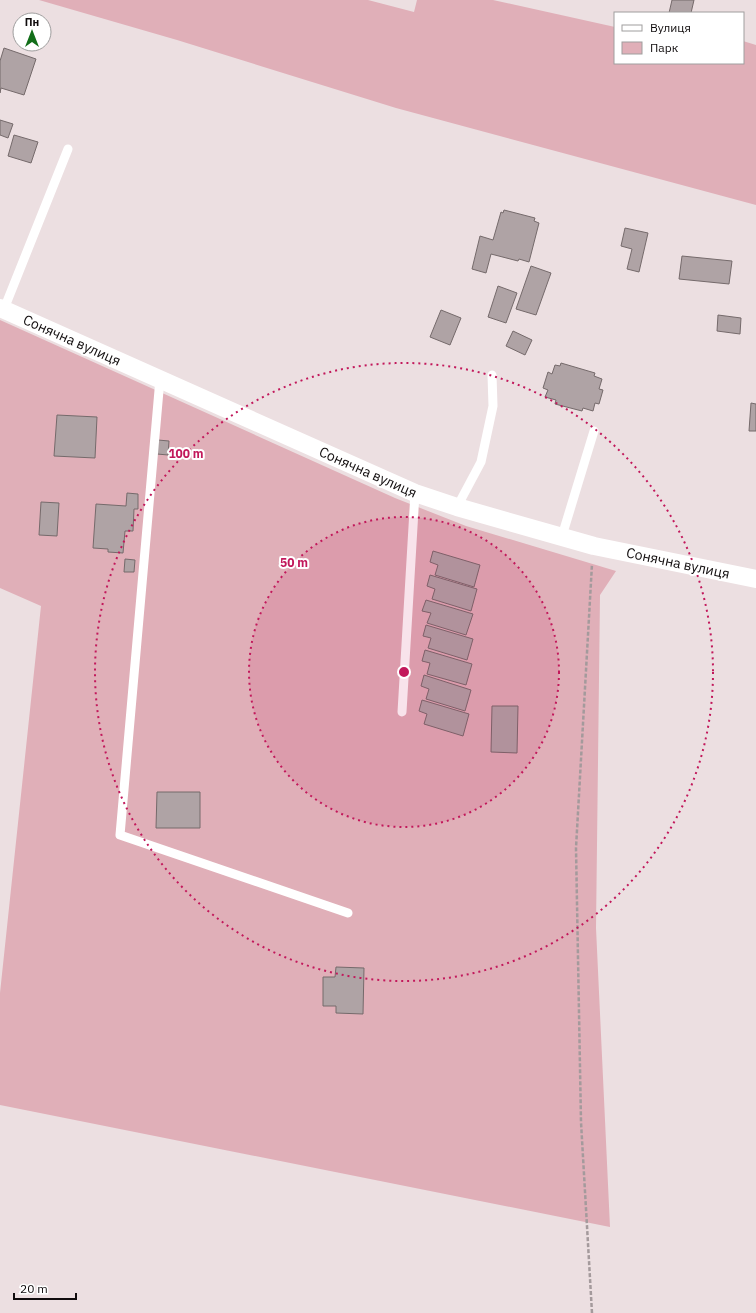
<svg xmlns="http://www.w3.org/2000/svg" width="756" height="1313" viewBox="0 0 756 1313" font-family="'IBM Plex Sans',sans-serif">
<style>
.green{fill:#e0afb8}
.building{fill:#afa3a5;stroke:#756a6b}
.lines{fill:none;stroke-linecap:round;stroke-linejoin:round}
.path{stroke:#a49a9c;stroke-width:2.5;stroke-dasharray:4 2;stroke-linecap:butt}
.service{stroke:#fff;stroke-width:9}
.minor{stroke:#fff;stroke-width:18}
.ring{fill:none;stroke:#c2185b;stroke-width:2;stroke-dasharray:2 4}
.labels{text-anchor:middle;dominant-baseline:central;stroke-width:4;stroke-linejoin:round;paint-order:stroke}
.street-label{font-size:14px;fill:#100c0d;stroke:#fff}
.centre{fill:#c2185b;stroke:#fff;stroke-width:2}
.ring-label{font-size:12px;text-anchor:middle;font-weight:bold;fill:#c2185b;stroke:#fff;stroke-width:4;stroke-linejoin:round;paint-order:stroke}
</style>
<rect width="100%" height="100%" fill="#ecdfe1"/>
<g class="green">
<polygon points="39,0 368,0 414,12 417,0 493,0 615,27 615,63 743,63 743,41 756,45 756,205 396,108 177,40"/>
<polygon points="0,320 395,498 466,526 616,571 600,595 596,928 610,1227 0,1105 0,993 41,606 0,588"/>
</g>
<g class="building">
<polygon points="672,0 694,0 691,13 669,13"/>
<polygon points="4,48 36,59 24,95 1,88 0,93 0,61"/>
<polygon points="0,120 13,124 8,138 0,135"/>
<polygon points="14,135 38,142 31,163 8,156"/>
<polygon points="504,210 535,218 534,221 539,223 529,262 519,259 518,261 491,254 486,273 472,269 480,236 493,240 501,212 503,213"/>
<polygon points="625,228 648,233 639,272 627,269 632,249 621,246"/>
<polygon points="682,256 732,261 729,284 679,279"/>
<polygon points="531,266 551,273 536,315 516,309"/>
<polygon points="498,286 517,293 506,323 488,317"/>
<polygon points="441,310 461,318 450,345 430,337"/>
<polygon points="718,315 741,318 740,334 717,331"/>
<polygon points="513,331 532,340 525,355 506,346"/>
<polygon points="561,363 595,373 594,376 602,379 599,389 603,390 599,404 595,403 593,411 583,408 582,411 555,404 556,400 545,397 548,390 543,388 548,372 552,374 555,365 560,366"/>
<polygon points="751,403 756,404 756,431 749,431"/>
<polygon points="57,415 97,417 95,458 54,456"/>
<polygon points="158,440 169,441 168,455 157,454"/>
<polygon points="127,493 138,494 138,509 134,509 133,531 125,531 123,553 108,552 108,549 93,548 96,504 126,506"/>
<polygon points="41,502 59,503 57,536 39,535"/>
<polygon points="433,551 480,565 474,587 435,575 438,565 430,562"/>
<polygon points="125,559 135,560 134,572 124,572"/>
<polygon points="430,575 477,589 471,611 432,599 435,589 427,586"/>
<polygon points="426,600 473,614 466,635 427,623 431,613 422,611"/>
<polygon points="426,625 473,639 467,660 428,648 431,638 423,636"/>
<polygon points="425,650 472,664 466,685 427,674 430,663 422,661"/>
<polygon points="424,675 471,690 465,711 426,699 429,689 421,686"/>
<polygon points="422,700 469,714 463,736 424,724 427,714 419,711"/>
<polygon points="492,706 518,706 517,753 491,752"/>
<polygon points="157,792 200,792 200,828 156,828"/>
<polygon points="336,967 364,968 363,1014 336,1013 336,1006 323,1006 323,977 335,977"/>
</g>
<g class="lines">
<polyline class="path" points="592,1313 581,1122 576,848 592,564"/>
<g class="service">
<polyline points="4,309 68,149"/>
<polyline points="160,379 120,835 348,913"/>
<polyline points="457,507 481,462 493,406 492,375"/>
<polyline points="562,536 594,431"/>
<polyline points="402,712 415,493"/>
</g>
<polyline class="minor" points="0,308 415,493 457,507 594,546 756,579"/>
</g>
<circle cx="404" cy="672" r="155" fill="#c2185b" fill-opacity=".12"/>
<g class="ring">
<circle cx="404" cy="672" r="155"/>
<circle cx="404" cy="672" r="309"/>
</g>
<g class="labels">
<g class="street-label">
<text transform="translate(72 340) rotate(24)">Сонячна вулиця</text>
<text transform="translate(368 472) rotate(24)">Сонячна вулиця</text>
<text transform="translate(678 563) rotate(12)">Сонячна вулиця</text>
</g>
</g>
<circle cx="404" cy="672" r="6" class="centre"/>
<g class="ring-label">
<text x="186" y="458">100 m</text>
<text x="294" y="567">50 m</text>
</g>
<rect x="614" y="12" width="130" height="52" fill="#ffffff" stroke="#9f9e9e"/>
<rect x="622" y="25" width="20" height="6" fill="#ffffff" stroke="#9f9e9e"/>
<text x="650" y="32" font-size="12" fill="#100c0d">Вулиця</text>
<rect x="622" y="42" width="20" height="12" fill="#e0afb8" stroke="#9f9e9e"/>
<text x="650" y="52" font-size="12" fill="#100c0d">Парк</text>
<g transform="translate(32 32)"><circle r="19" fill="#ffffff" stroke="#9f9e9e"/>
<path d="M0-3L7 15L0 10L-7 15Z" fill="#126e19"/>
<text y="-6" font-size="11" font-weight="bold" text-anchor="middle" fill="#100c0d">Пн</text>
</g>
<path d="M14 1293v6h62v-6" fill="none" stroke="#100c0d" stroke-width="2"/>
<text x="20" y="1293" font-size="12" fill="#100c0d" stroke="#ffffff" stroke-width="3" paint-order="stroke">20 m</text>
</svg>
